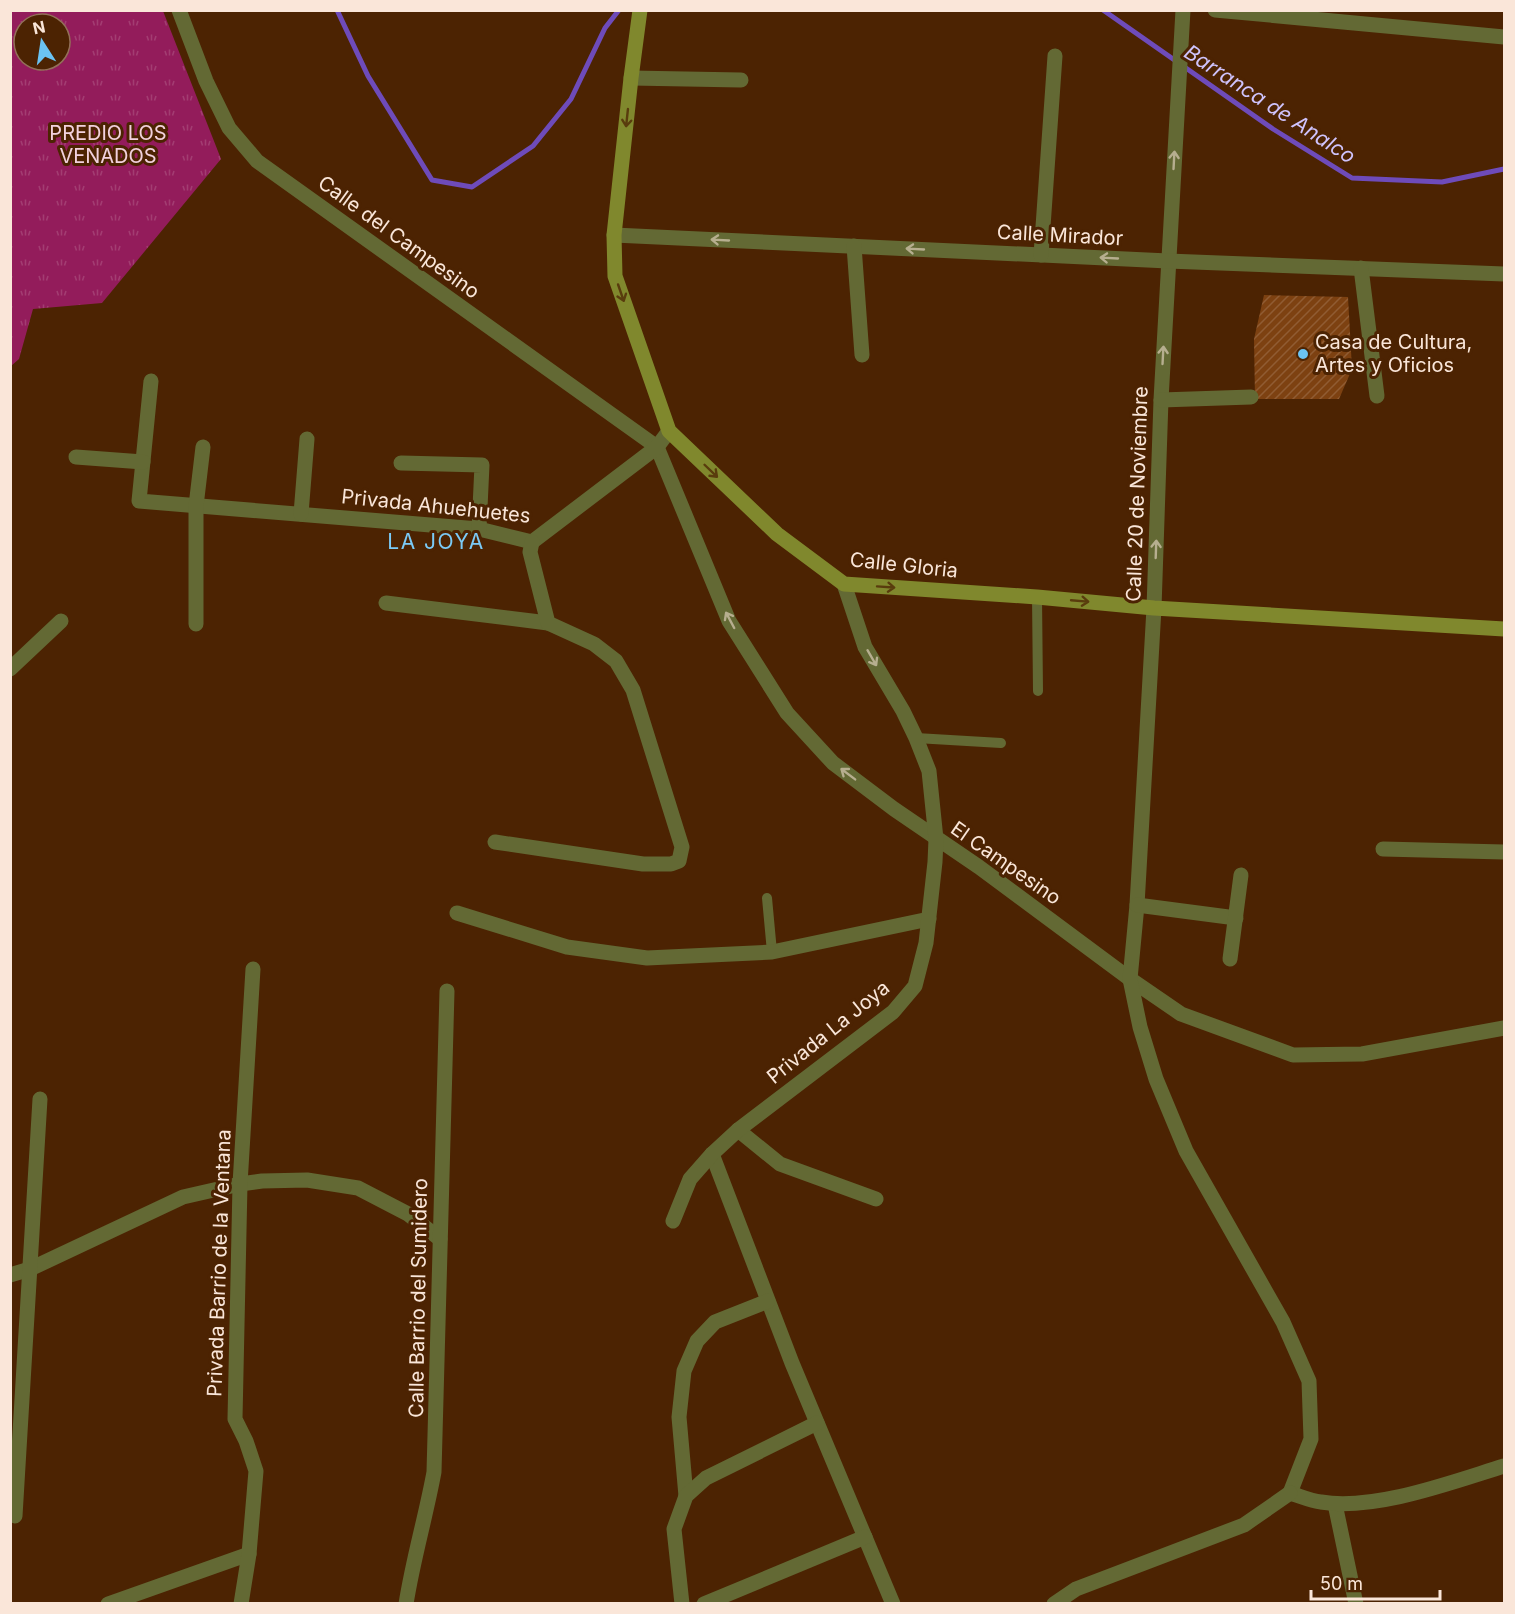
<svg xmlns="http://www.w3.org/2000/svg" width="1515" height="1614" viewBox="0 0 1515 1614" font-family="Inter,sans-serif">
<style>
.grass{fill:url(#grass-tufts);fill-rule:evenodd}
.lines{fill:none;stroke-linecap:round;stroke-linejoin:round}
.stream{stroke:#6e4bba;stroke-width:5}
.building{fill:url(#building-hatch)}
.service{stroke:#636934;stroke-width:10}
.pedestrian{stroke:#636934;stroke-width:15}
.minor{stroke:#636934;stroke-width:15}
.secondary{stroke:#80882d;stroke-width:15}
.oneway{stroke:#593c0d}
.oneway2{stroke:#b6ae8f}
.poi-dot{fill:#6bc3f2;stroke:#4c2302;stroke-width:2}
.labels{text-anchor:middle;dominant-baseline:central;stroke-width:6;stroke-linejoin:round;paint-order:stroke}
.park-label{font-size:20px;fill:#f2d1dd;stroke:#4c2302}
.street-label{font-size:20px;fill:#fae6d9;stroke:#4c2302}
.poi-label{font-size:20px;fill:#fae6d9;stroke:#4c2302;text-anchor:start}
.water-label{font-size:21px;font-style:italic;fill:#cfc3fc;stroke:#4c2302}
.neighbourhood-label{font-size:21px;letter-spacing:1.5px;fill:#7bcbf7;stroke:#4c2302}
</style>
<defs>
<pattern id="grass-tufts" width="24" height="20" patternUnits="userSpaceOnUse" patternTransform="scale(1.5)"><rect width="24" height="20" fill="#931c5b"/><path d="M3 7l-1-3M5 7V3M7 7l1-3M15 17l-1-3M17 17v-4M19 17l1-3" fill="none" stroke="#a33d72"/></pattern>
<pattern id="building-hatch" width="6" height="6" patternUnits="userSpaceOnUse" patternTransform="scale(1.5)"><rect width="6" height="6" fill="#7d4111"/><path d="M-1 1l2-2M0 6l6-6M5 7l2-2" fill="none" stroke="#905c33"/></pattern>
</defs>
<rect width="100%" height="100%" fill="#4c2302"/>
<path class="grass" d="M11,10l152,1 58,148 -119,144 -69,6 -14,50 -8,7zM24,24h36v36h-36z"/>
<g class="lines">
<g class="stream">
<polyline points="337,10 368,76 432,180 472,187 533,146 571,99 605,28 619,10"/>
<polyline points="1103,10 1273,129 1352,178 1442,182 1504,169"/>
</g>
</g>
<polygon class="building" points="1264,295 1348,297 1352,369 1339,399 1255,399 1254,339"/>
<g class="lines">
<g class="service">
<polyline points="1037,597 1038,691"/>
<polyline points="916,738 1001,743"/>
<polyline points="767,898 772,952"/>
</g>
<polyline class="pedestrian" points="1335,1504 1356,1604"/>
<g class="minor">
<polyline points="179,10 206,81 229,128 257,161 657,447 729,621 787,713 833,763 894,809 979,867 1130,979 1181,1014 1293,1055 1362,1054 1504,1028"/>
<polyline points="1183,10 1161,400 1154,608 1137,905 1130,979 1140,1027 1156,1079 1186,1151 1283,1322 1309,1381 1311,1439 1290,1493"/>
<polyline points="1215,10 1504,37"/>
<polyline points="631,78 741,80"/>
<polyline points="614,235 1168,261 1504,274"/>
<polyline points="854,246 862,355"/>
<polyline points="1041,255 1055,56"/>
<polyline points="1361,268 1377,396"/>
<polyline points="151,381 139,501 479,529 532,542"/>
<polyline points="1161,400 1251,397"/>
<polyline points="76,457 143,462"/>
<polyline points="401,463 482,465 479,529"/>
<polyline points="301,514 307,439"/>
<polyline points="532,542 657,447 669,431"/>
<polyline points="386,603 548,623"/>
<polyline points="196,624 196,506 203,447"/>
<polyline points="10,669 61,621"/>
<polyline points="495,842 643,864 671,864 679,861 682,847 633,690 616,661 594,644 548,623 530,552 532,542"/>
<polyline points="1383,849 1504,852"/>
<polyline points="1137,905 1236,918"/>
<polyline points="457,913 567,947 647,958 772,952 929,919"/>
<polyline points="1230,959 1241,875"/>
<polyline points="738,1130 780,1164 876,1199"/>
<polyline points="712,1154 792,1363 893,1604"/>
<polyline points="673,1221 690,1179 712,1154 738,1130 893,1012 915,986 926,943 935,862 936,839 929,771 916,738 903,711 865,647 844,584"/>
<polyline points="10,1275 30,1269 183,1197 240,1184 262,1181 307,1180 358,1188 408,1214 440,1239"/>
<path d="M1290,1493c10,3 21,8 31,9 54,9 131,-20 183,-36"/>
<polyline points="686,1496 679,1417 684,1371 697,1341 715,1322 768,1301"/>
<polyline points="15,1516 40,1099"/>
<polyline points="108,1604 249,1554"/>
<polyline points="241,1604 249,1554 256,1471 246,1441 235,1419 240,1184 253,969"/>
<path d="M406,1604c7,-45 20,-88 28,-132l13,-481"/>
<polyline points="682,1604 674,1529 686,1496 706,1478 817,1423"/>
<polyline points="704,1604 865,1537"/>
<polyline points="1054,1604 1076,1589 1244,1525 1290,1493"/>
</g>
<polyline class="secondary" points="640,10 631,78 614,235 615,276 669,431 777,534 844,584 1037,597 1154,608 1504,629"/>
</g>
<defs><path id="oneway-shaft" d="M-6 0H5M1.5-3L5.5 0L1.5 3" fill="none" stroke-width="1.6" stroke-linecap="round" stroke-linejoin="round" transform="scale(1.5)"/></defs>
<g class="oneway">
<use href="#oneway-shaft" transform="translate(627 118) rotate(96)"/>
<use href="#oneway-shaft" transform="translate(621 293) rotate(71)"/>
<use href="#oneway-shaft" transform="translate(711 471) rotate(44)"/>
<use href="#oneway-shaft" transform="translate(886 587) rotate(4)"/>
<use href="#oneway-shaft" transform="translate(1080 601) rotate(5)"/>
</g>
<g class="oneway2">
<use href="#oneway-shaft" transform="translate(1174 160) rotate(-87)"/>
<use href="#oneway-shaft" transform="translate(720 240) rotate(-177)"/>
<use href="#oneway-shaft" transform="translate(915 249) rotate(-177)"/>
<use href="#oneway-shaft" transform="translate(1109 258) rotate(-177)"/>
<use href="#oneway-shaft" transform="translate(1163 355) rotate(-87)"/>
<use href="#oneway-shaft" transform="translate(1156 549) rotate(-88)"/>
<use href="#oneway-shaft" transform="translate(730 620) rotate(-118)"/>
<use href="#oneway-shaft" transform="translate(872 658) rotate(60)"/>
<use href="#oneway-shaft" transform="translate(848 774) rotate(-143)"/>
</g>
<circle class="poi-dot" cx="1303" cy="354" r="6"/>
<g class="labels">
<g class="park-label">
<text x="108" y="133">PREDIO LOS<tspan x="108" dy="23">VENADOS</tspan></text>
</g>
<g class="street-label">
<text transform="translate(1060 235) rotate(3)">Calle Mirador</text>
<text transform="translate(399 237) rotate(36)">Calle del Campesino</text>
<text transform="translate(1137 494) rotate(-88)">Calle 20 de Noviembre</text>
<text transform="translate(436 506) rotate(6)">Privada Ahuehuetes</text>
<text transform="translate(904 565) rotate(6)">Calle Gloria</text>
<text transform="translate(1006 863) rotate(35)">El Campesino</text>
<text transform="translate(828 1032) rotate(-39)">Privada La Joya</text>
<text transform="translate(219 1263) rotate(-88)">Privada Barrio de la Ventana</text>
<text transform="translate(418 1298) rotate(-89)">Calle Barrio del Sumidero</text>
</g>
<g class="poi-label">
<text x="1315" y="342">Casa de Cultura,<tspan x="1315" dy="23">Artes y Oficios</tspan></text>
</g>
<g class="water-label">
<text transform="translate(1270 104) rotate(33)">Barranca de Analco</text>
</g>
<g class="neighbourhood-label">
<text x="436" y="541">LA JOYA</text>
</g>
</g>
<rect width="1515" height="1614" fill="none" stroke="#fae6d9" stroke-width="24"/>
<g transform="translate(42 42) rotate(348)"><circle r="28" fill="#4c2302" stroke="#927158" stroke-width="1.5"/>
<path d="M0-4.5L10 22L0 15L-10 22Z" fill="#6bc3f2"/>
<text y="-9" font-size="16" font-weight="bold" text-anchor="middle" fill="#fae6d9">N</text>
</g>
<path d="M1311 1590v9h129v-9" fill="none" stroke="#fae6d9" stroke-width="3"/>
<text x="1320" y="1590" font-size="18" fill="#fae6d9" stroke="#4c2302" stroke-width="4.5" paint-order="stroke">50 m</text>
</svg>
